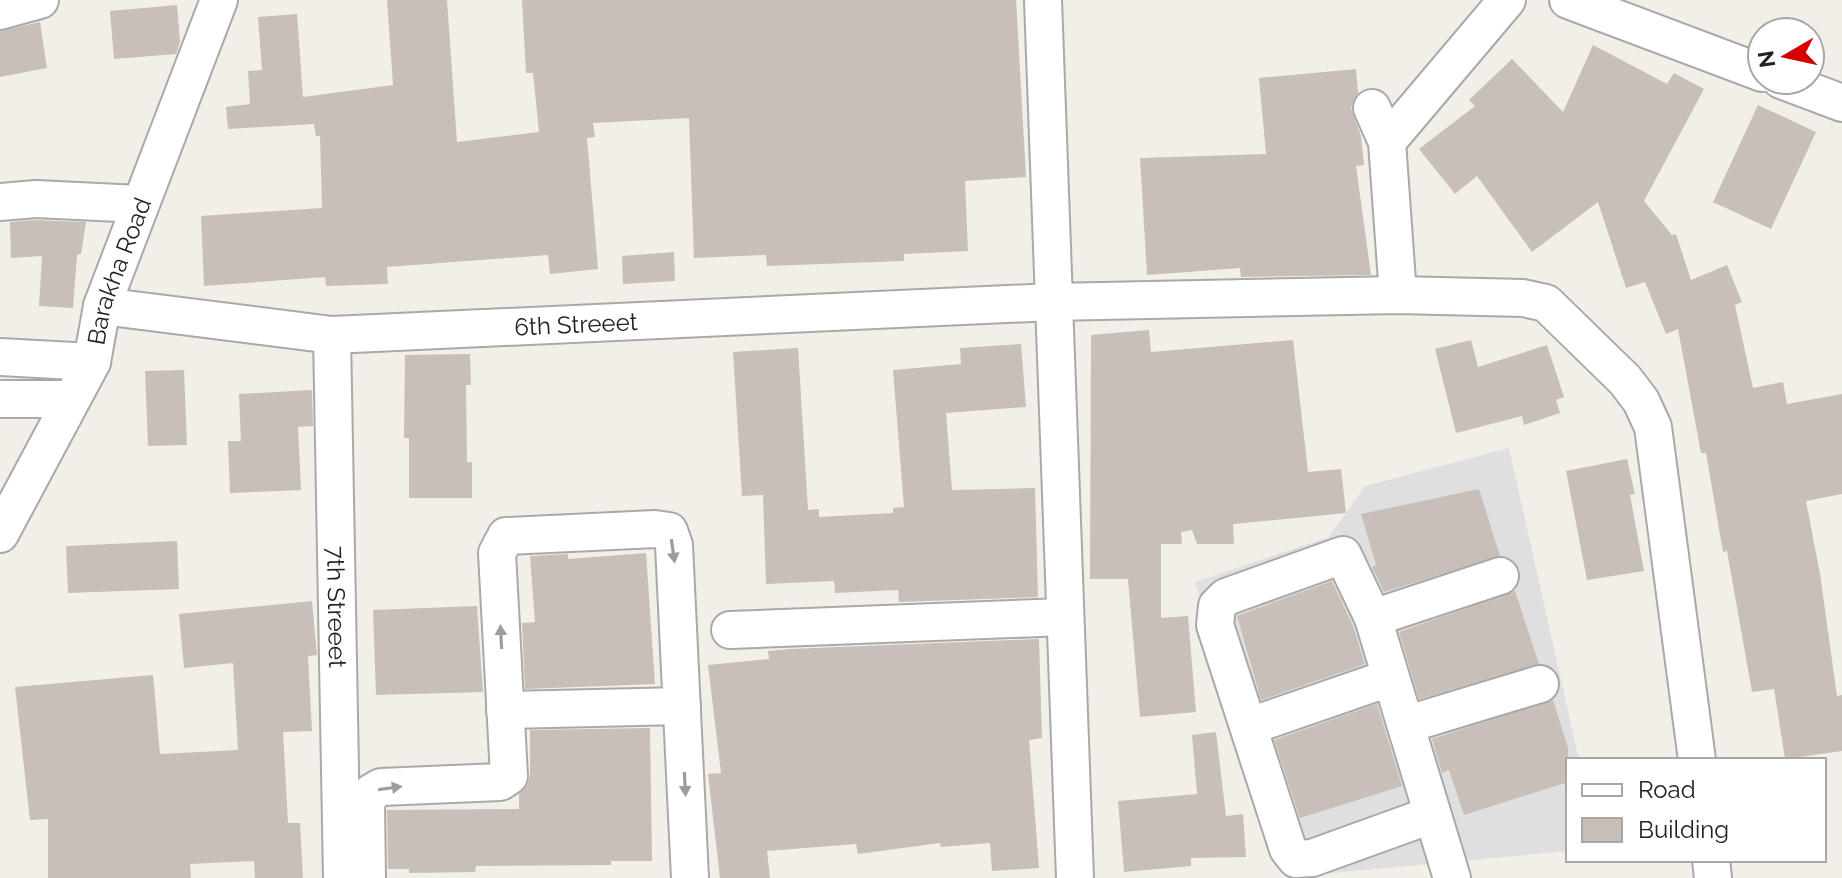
<svg xmlns="http://www.w3.org/2000/svg" width="1842" height="878" viewBox="0 0 1842 878" font-family="Raleway,sans-serif">
<style>
.residential{fill:#e0dfdf}
.building{fill:#c7bfb8}
.lines{fill:none;stroke-linecap:round;stroke-linejoin:round}
.street-casing{stroke:#a9a9a9;stroke-width:40}
.street{stroke:#fff;stroke-width:36}
.oneway{fill:#9c9c9c}
.labels{text-anchor:middle;dominant-baseline:central;stroke-width:8;stroke-linejoin:round;paint-order:stroke}
.street-label{font-size:24px;fill:#222;stroke:#fff}
</style>
<rect width="100%" height="100%" fill="#f2efe9"/>
<polygon class="residential" points="1509,448 1579,760 1568,760 1568,851 1289,877 1195,582 1329,537 1365,486"/>
<g class="building">
<polygon points="387,0 447,0 457,142 539,132 533,73 526,73 522,0 1016,0 1026,177 965,181 968,251 904,254 904,261 767,266 766,255 694,258 689,118 593,123 595,137 587,138 598,269 550,274 548,255 387,267 388,284 326,286 325,277 204,286 201,216 322,208 320,136 316,136 314,124 228,129 226,107 250,104 248,71 262,70 258,17 297,14 303,97 393,85"/>
<polygon points="177,5 180,42 176,54 114,59 110,11"/>
<polygon points="40,22 47,68 0,77 0,31"/>
<polygon points="1593,45 1667,84 1674,73 1704,89 1644,201 1672,235 1676,234 1691,280 1727,265 1742,302 1735,305 1753,388 1783,382 1787,404 1842,394 1842,494 1806,501 1820,574 1837,696 1842,695 1842,751 1785,759 1774,689 1752,692 1727,551 1723,552 1706,453 1701,453 1678,329 1666,334 1645,282 1626,288 1598,202 1532,252 1477,176 1455,194 1419,149 1475,106 1469,100 1512,59 1563,112"/>
<polygon points="1356,69 1358,93 1351,107 1361,136 1364,165 1356,166 1371,275 1241,277 1240,268 1147,275 1140,158 1266,154 1259,78"/>
<polygon points="1758,105 1816,132 1771,229 1713,202"/>
<polygon points="36,220 86,222 81,254 77,255 73,308 39,306 42,256 11,258 10,222"/>
<polygon points="674,252 675,281 623,284 622,256"/>
<polygon points="1149,330 1151,352 1293,340 1308,472 1341,469 1346,513 1233,524 1234,544 1197,544 1192,530 1181,532 1182,544 1161,544 1161,618 1188,616 1196,712 1140,717 1128,579 1090,579 1091,335"/>
<polygon points="1471,340 1478,367 1547,345 1564,397 1556,400 1560,413 1524,425 1522,416 1456,433 1435,349"/>
<polygon points="1021,344 1026,407 946,413 952,490 1035,488 1038,597 899,602 898,590 835,593 834,581 766,584 763,495 742,496 733,352 798,348 808,510 819,509 819,517 893,513 893,508 904,507 893,370 961,364 960,348"/>
<polygon points="470,354 471,385 466,385 467,462 472,462 472,498 409,498 409,438 404,438 405,355"/>
<polygon points="184,370 187,445 148,446 145,371"/>
<polygon points="312,390 313,426 298,427 301,490 230,493 228,441 241,441 239,394"/>
<polygon points="1627,459 1635,494 1630,495 1644,571 1587,580 1566,471"/>
<polygon points="1479,489 1500,556 1384,592 1372,567 1376,565 1361,514"/>
<polygon points="177,541 179,589 68,593 66,546"/>
<polygon points="646,553 655,684 525,689 522,623 535,622 530,556 568,554 568,559"/>
<polygon points="1332,581 1353,626 1365,664 1261,700 1237,616"/>
<polygon points="1515,591 1539,664 1419,699 1399,632"/>
<polygon points="312,601 317,655 308,656 312,731 283,732 288,823 300,823 303,878 255,878 254,861 190,864 191,878 48,878 48,819 30,820 15,687 153,675 160,754 238,750 233,663 184,668 179,614"/>
<polygon points="477,606 483,692 376,695 373,610"/>
<polygon points="1039,639 1042,738 1029,740 1039,868 992,871 990,843 941,847 940,843 858,854 856,844 767,851 770,878 720,878 708,774 721,773 708,665 769,659 768,651 790,649"/>
<polygon points="1553,700 1568,748 1568,782 1464,815 1449,770 1442,773 1432,739"/>
<polygon points="1377,704 1402,786 1300,818 1274,740"/>
<polygon points="650,728 652,861 611,861 611,865 476,866 475,872 409,873 409,869 388,869 387,810 519,809 519,794 527,786 530,776 530,730"/>
<polygon points="1216,732 1226,816 1243,814 1246,857 1191,858 1191,866 1124,872 1118,801 1197,794 1192,735"/>
</g>
<g class="lines">
<g class="street-casing">
<g id="street">
<polyline points="1043,0 1075,878"/>
<polyline points="1568,0 1762,73"/>
<polyline points="0,11 40,0"/>
<polyline points="1781,80 1842,103"/>
<polyline points="1372,108 1387,142 1398,295"/>
<polyline points="1387,142 1507,0"/>
<polyline points="0,202 36,199 140,204"/>
<path id="s1" d="M102,306l230,29 720,-33 346,-7 125,3 23,5 79,77 16,21 12,26 44,333"/>
<path id="s2" d="M332,335l10,543"/>
<polyline points="0,357 92,362"/>
<polyline points="0,399 70,399"/>
<path id="s3" d="M0,534l92,-172 10,-56 117,-306"/>
<polyline points="1373,618 1500,576"/>
<polyline points="730,630 1064,617"/>
<polyline points="505,710 682,706"/>
<polyline points="1408,724 1540,684"/>
<polyline points="1250,726 1389,678"/>
<polyline points="1431,815 1312,858 1296,859 1288,849 1215,625 1217,606 1226,597 1343,555 1373,618 1452,878"/>
<polyline points="1711,860 1713,878"/>
<polyline points="367,878 366,803 372,792 381,787 500,782 509,776 497,553 506,536 655,529 669,531 674,545 690,878"/>
</g>
</g>
<use href="#street" class="street"/>
</g>
<defs><path id="oneway-solid" d="M-6-.8H1V-3.2L6.5 0L1 3.2V.8H-6Z" transform="scale(2)"/></defs>
<g class="oneway">
<use href="#oneway-solid" transform="translate(673 551) rotate(82)"/>
<use href="#oneway-solid" transform="translate(501 637) rotate(-93)"/>
<use href="#oneway-solid" transform="translate(685 784) rotate(87)"/>
<use href="#oneway-solid" transform="translate(390 788) rotate(-8)"/>
</g>
<g class="labels">
<g class="street-label">
<text stroke="none"><textPath href="#s3" startOffset="290">Barakha Road</textPath></text>
<text stroke="none"><textPath href="#s1" startOffset="476">6th Streeet</textPath></text>
<text stroke="none"><textPath href="#s2" startOffset="272">7th Streeet</textPath></text>
</g>
</g>
<rect x="1566" y="758" width="260" height="104" fill="#ffffff" stroke="#a7a7a7" stroke-width="2"/>
<rect x="1582" y="784" width="40" height="12" fill="#ffffff" stroke="#a7a7a7" stroke-width="2"/>
<text x="1638" y="798" font-size="24" fill="#222222">Road</text>
<rect x="1582" y="818" width="40" height="24" fill="#c7bfb8" stroke="#a7a7a7" stroke-width="2"/>
<text x="1638" y="838" font-size="24" fill="#222222">Building</text>
<g transform="translate(1786 56) rotate(261)"><circle r="38" fill="#ffffff" stroke="#a7a7a7" stroke-width="2"/>
<path d="M0-6L14 30L0 20L-14 30Z" fill="#d40000"/>
<text y="-12" font-size="22" font-weight="bold" text-anchor="middle" fill="#222222">N</text>
</g>
</svg>
